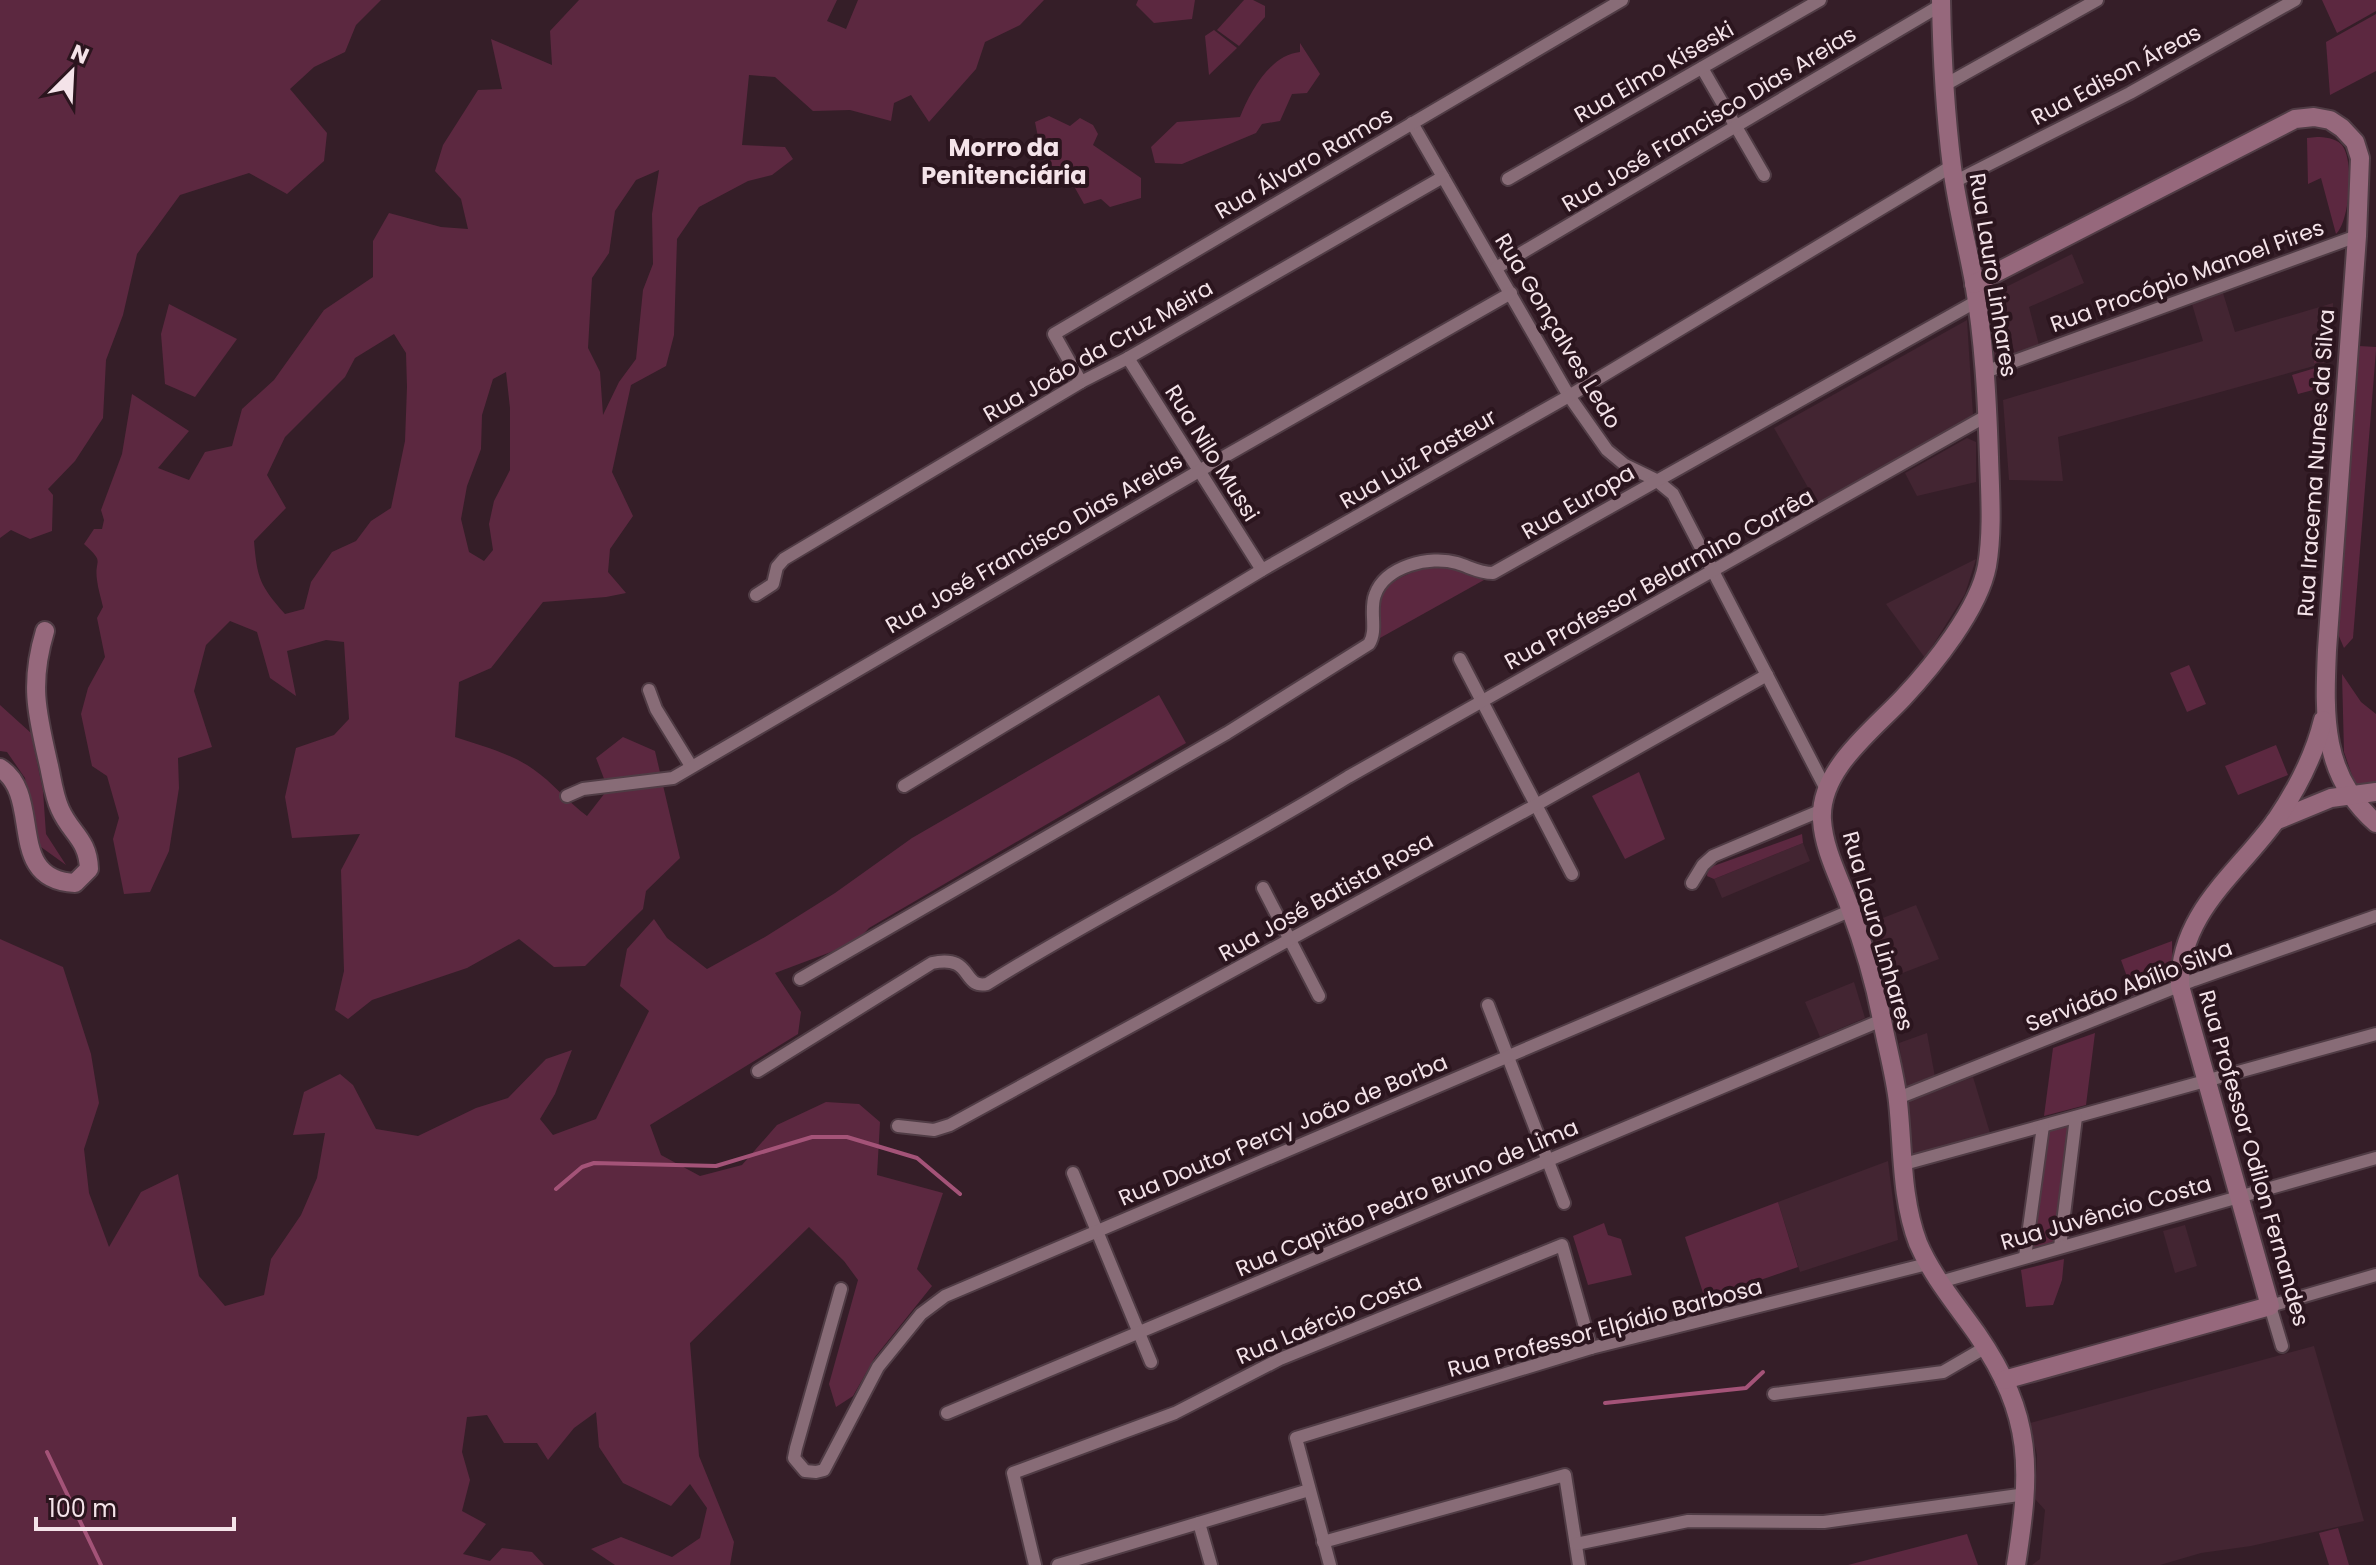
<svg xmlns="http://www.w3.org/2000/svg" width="2376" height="1565" viewBox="0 0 2376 1565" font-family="Poppins,sans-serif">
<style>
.built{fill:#432532}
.green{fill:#5c2840;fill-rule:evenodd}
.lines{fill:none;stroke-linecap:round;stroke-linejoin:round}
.stream{stroke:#a45378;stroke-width:4}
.street-casing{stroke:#503c45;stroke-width:16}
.secondary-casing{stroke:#503c45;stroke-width:22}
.street{stroke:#886c77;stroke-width:12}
.secondary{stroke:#96687c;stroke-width:18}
.labels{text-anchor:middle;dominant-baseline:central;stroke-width:8;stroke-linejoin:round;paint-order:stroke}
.street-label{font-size:22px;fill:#f4e3e9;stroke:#2b151e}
.neighbourhood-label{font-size:24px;font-weight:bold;fill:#f4e3e9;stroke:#2b151e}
</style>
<rect width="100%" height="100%" fill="#351e28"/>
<g class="built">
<polygon points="2072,254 2084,283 2029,307 2039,345 1995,361 1988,296"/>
<polygon points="2223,293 2235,332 2333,303 2332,361 2058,437 2063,481 2009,480 2003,400 2203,341 2192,304"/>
<polygon points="1967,320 1973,415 1818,505 1774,428"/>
<polygon points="1967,438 1976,442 1976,482 1917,496 1905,473"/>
<polygon points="1976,559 1965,594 1925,658 1886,604"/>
<polygon points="1803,843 1810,861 1722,898 1714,879"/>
<polygon points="1916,905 1939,959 1887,979 1870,923"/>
<polygon points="1854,982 1865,1018 1820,1037 1805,1002"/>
<polygon points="1927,1033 1935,1077 1905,1089 1899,1043"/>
<polygon points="1973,1077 1990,1133 1906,1158 1902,1104"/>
<polygon points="1888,1161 1898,1240 1800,1272 1778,1202"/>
<polygon points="2185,1225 2197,1266 2175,1273 2163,1231"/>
<polygon points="2314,1346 2364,1521 2251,1546 2201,1553 2160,1565 2032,1565 2040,1559 2045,1510 2035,1499 2037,1455 2030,1423"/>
</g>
<g class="green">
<polygon points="0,0 381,0 356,25 345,52 314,67 290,89 327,133 324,161 287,194 249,173 180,195 137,254 123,315 106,360 103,418 75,461 48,489 53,495 52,531 30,539 11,530 0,538"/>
<path d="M579,0h258l-10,21 19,8 12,-29h186l-24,25 -35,17 -9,27 -47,53 -18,-27 -17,8 -3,18 -41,-11 -37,1 -38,-34 -26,-2 -7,70 43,2 8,12 -21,16 -24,6 -49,26 -22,32 -3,96 -8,31 -35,19 -19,87 21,44 -23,33 -2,23 18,21 -20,4 -63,5 -52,66 -32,14 -4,55c27,9 55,16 78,32 19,13 35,33 54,47l21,-27 -12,-31 27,-21 32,14 25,107 -34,33 -3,18 -58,57 -31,1 -35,-28 -52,29 -95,32 -24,19 -13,-9 9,-39 -3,-101 19,-36 -68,4 -7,-41 11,-49 38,-13 15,-16 -5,-77 -18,-2 -39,11 9,45 -26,-18 -13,-46 -27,-11 -24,24 -12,46 18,56 -34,11 1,30 -10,63 -19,41 -26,2 -11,-55 6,-21 -12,-42 -15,-10 -11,-52 7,-26 17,-31 -8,-39 6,-11c-2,-9 -5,-18 -6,-27 -3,-22 9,-16 -13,-36l10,-15h8l2,-9 -3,-10 21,-56 10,-60 57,37 -31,37 31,12 16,-28 27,-6 10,-37 32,-29 50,-70 49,-33v-36l16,-28 52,14 27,2 -7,-30 -26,-28 8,-26 35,-55 24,-1 -11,-50 61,26 -2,-34zM659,170l-7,44 1,50 -10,26 -7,69 -17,23 -16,33 -3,-43 -12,-24 4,-70 17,-25 6,-42 21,-31zM394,334l12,19 1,34 -2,54 -14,67 -20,13 -15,20 -24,11 -21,30 -7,27 -19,5c-25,-28 -28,-36 -31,-73l32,-33 -19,-33 18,-38 60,-60 10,-19zM506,372l4,36v62l-16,31 -5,23 4,26 -9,11 -15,-9 -8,-33 6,-33 14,-37 1,-34 11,-36z"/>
<polygon points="1138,0 1195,0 1192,19 1154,23 1136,5"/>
<polygon points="1244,0 1253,0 1265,6 1265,17 1239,46 1217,30"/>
<polygon points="2322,0 2376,0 2376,11 2337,33"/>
<polygon points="2376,14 2376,71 2330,95 2326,42"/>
<polygon points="1214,30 1237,48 1209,75 1205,36"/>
<path d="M1300,43l20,31 -13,19 -15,1 -12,27 -18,3 -6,9 -74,31 -27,-1 -4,-16 26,-25 63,-5c10,-25 30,-62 60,-65z"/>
<polygon points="1049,116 1070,126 1080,118 1093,125 1098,134 1093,145 1141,178 1141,198 1110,207 1101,199 1084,204 1066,172 1050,165 1039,142 1035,122"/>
<path d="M2317,137c7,0 18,1 24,7 14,14 9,78 -5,90l-15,-56 -13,6 -1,-46z"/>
<polygon points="169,304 237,339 195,397 165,384 161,334"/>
<polygon points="2332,329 2331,358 2314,363 2319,342 2316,336 2322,331"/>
<polygon points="2359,346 2376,347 2376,350 2353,638 2344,648 2338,634"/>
<polygon points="2322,366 2328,386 2298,394 2292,375"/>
<path d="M1432,566l22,3 30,11 -104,58c-12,-47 10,-60 52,-72z"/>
<polygon points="2189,665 2206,704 2187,712 2170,673"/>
<polygon points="2342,674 2361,702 2376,714 2376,785 2356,787 2344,752"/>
<polygon points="1159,695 1186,743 869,928 855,943 775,973 801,1012 798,1034 650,1125 661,1155 700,1176 742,1165 777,1125 826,1102 859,1104 880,1122 877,1175 943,1193 917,1269 932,1286 875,1357 853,1396 836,1407 829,1384 858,1280 844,1261 809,1227 690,1343 699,1456 734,1542 730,1565 615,1565 591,1549 621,1537 672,1557 700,1538 707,1508 690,1484 671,1506 623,1483 599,1447 596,1412 574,1428 548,1460 537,1443 504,1443 487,1415 467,1417 462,1452 470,1480 462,1511 486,1524 463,1554 490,1561 502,1548 532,1552 544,1565 0,1565 0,939 63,967 91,1054 99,1103 84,1149 89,1193 109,1247 141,1192 178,1174 199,1276 225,1306 264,1295 271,1259 301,1215 317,1178 325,1133 293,1135 304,1092 340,1074 353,1085 376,1129 418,1136 476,1108 508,1098 546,1059 572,1050 555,1094 540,1119 553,1135 596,1119 649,1011 620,986 627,949 654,919 667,938 707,969 765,937 835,893 912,838"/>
<polygon points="0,705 31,733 43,791 46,834 66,865 41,847 30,825 25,778 7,752 0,751"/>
<polygon points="2276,745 2288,775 2238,795 2225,766"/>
<polygon points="1639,772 1665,839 1625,859 1592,796"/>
<polygon points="1802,834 1803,843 1714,879 1707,876 1708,868"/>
<polygon points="2172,941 2173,986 2135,999 2121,960"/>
<polygon points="2095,1033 2086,1105 2044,1116 2053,1048"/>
<polygon points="2071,1125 2055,1242 2030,1250 2046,1131"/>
<polygon points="1778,1202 1798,1267 1705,1299 1685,1237"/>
<polygon points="1604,1223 1608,1235 1621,1239 1632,1275 1588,1285 1573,1236"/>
<polygon points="2064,1259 2062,1280 2053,1305 2026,1307 2021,1270"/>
<polygon points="2338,1528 2349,1565 2329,1565 2319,1533"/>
<polygon points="1967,1534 1978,1565 1848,1565"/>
</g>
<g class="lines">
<g class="stream">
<polyline points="556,1189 582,1167 594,1163 716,1166 812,1137 847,1137 917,1158 960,1194"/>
<polyline points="1605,1403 1746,1388 1763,1372"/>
<polyline points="47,1452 101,1565"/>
</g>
<g class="street-casing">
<g id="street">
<polyline points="1702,68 1764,175"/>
<polyline points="1943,86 2097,0"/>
<polyline points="1412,123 1569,396 1607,450 1625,465 1656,480 1673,494 1827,791"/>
<polyline points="1508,179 1820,0"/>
<polyline points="1954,182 2130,93 2295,0"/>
<polyline points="1496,268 1941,5"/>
<polyline points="1128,358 1262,570"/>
<polyline points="1985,372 2357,236"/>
<polyline points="1081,382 1054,334 1622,0"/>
<polyline points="756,595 773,584 777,567 784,559 1081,382 1128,358 1443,177"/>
<polyline points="1460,659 1572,874"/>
<polyline points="649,690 656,709 691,766"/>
<polyline points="904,786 1262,570 1569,396 1952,166"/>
<polyline points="567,796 583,789 673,778 1199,471 1511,293"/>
<polyline points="1692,883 1703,865 1713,856 1822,810"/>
<polyline points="1263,888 1319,996"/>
<path d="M800,979l427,-246 142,-89c9,-14 0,-33 6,-49 10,-29 55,-40 82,-32 13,4 22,10 36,10l484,-272"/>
<polyline points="1488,1005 1564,1203"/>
<path d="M758,1071l174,-108c42,-9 29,26 55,21 118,-74 243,-134 361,-207l640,-362"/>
<polyline points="1898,1098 2194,980 2376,916"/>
<polyline points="898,1126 934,1130 950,1125 1536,805 1767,675"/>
<polyline points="1904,1164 2376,1034"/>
<polyline points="1073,1173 1151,1362"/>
<polyline points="2060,1247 2076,1117"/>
<polyline points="2025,1257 2043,1126"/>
<polyline points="1940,1282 2376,1158"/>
<polyline points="841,1289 796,1448 794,1458 805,1471 816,1472 824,1470 878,1367 921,1314 945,1296 1852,910"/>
<polyline points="2282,1346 2270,1306 2376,1275"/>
<polyline points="1774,1394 1943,1372 1986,1347"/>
<polyline points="947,1413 1882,1020"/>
<polyline points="1199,1523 1211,1565"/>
<polyline points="1323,1542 1565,1475 1579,1565"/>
<polyline points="1576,1544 1688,1521 1824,1522 2026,1494"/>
<polyline points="1035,1565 1013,1473 1175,1413 1280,1359 1562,1245 1591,1348"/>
<polyline points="1058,1565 1309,1490"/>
<polyline points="1330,1565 1296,1438 1591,1348 1927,1264"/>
</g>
</g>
<g class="secondary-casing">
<g id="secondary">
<path d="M1941,0c1,56 4,111 11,167 5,39 15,77 22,115 10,58 13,116 15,175 1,35 4,74 -2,109 -8,43 -54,100 -84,132 -31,33 -84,72 -81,122 2,31 18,59 28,88 13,35 25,75 32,112 5,27 13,55 16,82 5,46 3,97 20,141 14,33 38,61 59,91 57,83 54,136 39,231"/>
<path d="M1974,284l321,-165 19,-2 16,3 12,8 13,14 5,16 -3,78 -30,414c-3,67 -5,126 49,173"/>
<path d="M0,768c44,28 4,112 75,115l14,-14c-1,-30 -18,-35 -29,-60 -6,-13 -8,-29 -11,-43 -12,-52 -20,-82 -4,-135"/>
<polyline points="2275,821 2331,798 2376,792"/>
<path d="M2004,1380l266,-74 -90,-320c-1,-73 57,-112 96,-166 21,-31 38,-63 47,-100"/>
</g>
</g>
<use href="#street" class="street"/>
<use href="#secondary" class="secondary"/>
</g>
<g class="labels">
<g class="street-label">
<text transform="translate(1654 72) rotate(-30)">Rua Elmo Kiseski</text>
<text transform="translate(2116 75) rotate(-28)">Rua Edison Áreas</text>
<text transform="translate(1709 119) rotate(-31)">Rua José Francisco Dias Areias</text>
<text transform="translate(1304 163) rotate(-30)">Rua Álvaro Ramos</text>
<text transform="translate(1993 275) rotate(81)">Rua Lauro Linhares</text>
<text transform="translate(2187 276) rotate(-20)">Rua Procópio Manoel Pires</text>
<text transform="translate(1558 331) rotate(59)">Rua Gonçalves Ledo</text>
<text transform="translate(1098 351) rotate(-30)">Rua João da Cruz Meira</text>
<text transform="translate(1212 453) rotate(58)">Rua Nilo Mussi</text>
<text transform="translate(1418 459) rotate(-30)">Rua Luiz Pasteur</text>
<text transform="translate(2316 463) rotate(-86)">Rua Iracema Nunes da Silva</text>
<text transform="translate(1578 502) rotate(-30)">Rua Europa</text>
<text transform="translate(1034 543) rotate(-30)">Rua José Francisco Dias Areias</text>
<text transform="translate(1659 579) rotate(-29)">Rua Professor Belarmino Corrêa</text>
<text transform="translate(1326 897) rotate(-29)">Rua José Batista Rosa</text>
<text transform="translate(1878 931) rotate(74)">Rua Lauro Linhares</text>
<text transform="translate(2129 986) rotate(-21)">Servidão Abílio Silva</text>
<text transform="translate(1283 1130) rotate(-23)">Rua Doutor Percy João de Borba</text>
<text transform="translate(2254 1158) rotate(74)">Rua Professor Odilon Fernandes</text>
<text transform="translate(1407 1198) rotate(-23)">Rua Capitão Pedro Bruno de Lima</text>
<text transform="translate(2106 1213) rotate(-16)">Rua Juvêncio Costa</text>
<text transform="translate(1329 1319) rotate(-23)">Rua Laércio Costa</text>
<text transform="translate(1605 1328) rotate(-15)">Rua Professor Elpídio Barbosa</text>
</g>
<g class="neighbourhood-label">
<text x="1004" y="147">Morro da<tspan x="1004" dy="28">Penitenciária</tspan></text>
</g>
</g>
<g transform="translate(72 72) rotate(24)" stroke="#2b151e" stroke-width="6" paint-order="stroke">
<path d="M0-6L14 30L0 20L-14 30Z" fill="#f4e3e9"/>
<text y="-12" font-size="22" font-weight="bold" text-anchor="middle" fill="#f4e3e9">N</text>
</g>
<path d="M36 1517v12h198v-12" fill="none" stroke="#f4e3e9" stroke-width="4"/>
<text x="48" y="1517" font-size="24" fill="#f4e3e9" stroke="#2b151e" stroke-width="6" paint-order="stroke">100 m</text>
</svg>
